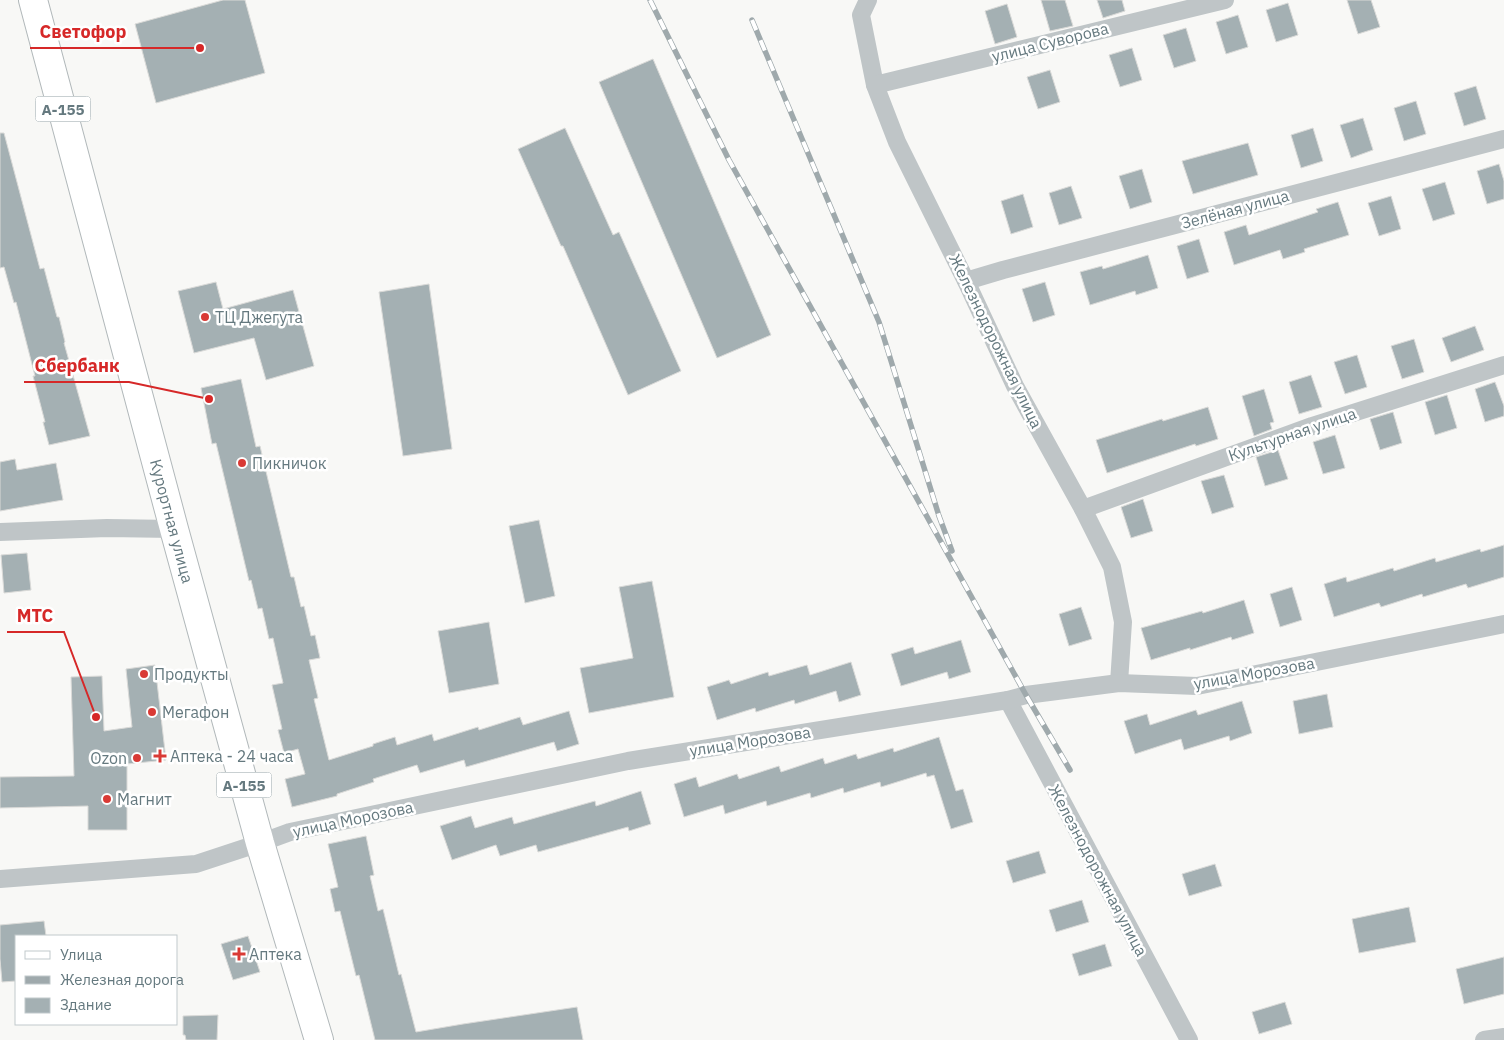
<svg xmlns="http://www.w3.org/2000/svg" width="1504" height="1040" viewBox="0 0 1504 1040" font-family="'IBM Plex Sans',sans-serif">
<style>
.building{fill:#a4b0b3;stroke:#dadad8}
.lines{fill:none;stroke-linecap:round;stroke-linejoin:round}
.primary-casing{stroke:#b1b8ba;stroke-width:30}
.street{stroke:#bfc5c7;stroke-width:18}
.primary{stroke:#fff;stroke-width:28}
.rail-casing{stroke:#9fa9ac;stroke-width:5.5}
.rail{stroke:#fff;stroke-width:4;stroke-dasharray:11;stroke-linecap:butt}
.poi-dot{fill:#d93a35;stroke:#fff;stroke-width:2}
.labels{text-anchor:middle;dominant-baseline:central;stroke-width:5;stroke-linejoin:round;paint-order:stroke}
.shield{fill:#fff;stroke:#93a1a5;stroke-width:1}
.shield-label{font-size:15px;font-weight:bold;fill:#65797f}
.street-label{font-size:16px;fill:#65797f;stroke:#fff}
.poi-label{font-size:16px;fill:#65797f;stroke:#fff;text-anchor:start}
.leader{fill:none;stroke:#d62828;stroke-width:2}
.callout-dot{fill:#d62828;stroke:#fff;stroke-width:2}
.callout-label{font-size:18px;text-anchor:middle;font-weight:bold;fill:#d62828;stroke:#fff;stroke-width:5;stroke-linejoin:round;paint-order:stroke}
</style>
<rect width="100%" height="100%" fill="#f8f8f6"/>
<g class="building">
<polygon points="223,0 245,0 265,73 156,103 135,24"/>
<polygon points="1041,0 1065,0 1073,26 1050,31"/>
<polygon points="1097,0 1122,0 1125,11 1103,18"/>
<polygon points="1347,0 1371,0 1380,27 1358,34"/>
<polygon points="1288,3 1298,35 1276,42 1266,10"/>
<polygon points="1007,4 1017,37 995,44 985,11"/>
<polygon points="1238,15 1248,47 1226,54 1216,22"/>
<polygon points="1186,28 1196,61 1174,68 1163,35"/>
<polygon points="1132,48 1142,80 1120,87 1109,55"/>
<polygon points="653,59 771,335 717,358 599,82"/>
<polygon points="1050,70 1060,102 1038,109 1027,77"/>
<polygon points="1476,86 1486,119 1464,126 1454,93"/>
<polygon points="1416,101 1426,134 1404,141 1394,108"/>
<polygon points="1363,118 1373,150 1351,158 1340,125"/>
<polygon points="565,128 613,235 619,232 681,371 628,395 563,246 561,246 518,149"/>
<polygon points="1313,128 1323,161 1301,168 1291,135"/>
<polygon points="0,133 4,133 40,269 44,268 57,317 59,317 65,342 64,343 90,436 49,445 43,422 45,422 33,376 35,376 16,302 14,303 4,267 0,268"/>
<polygon points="1248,143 1258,175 1193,194 1182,161"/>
<polygon points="1499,164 1504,181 1504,199 1487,204 1477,171"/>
<polygon points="1142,169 1152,202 1130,209 1119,176"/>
<polygon points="1445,182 1455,214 1433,221 1422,189"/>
<polygon points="1071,186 1082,218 1059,225 1049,193"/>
<polygon points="1023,194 1033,227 1011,234 1001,201"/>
<polygon points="1391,196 1401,229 1379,236 1368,203"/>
<polygon points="1338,202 1349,235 1304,249 1305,252 1283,259 1280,250 1234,265 1224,232 1246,225 1249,235 1318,212 1316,209"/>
<polygon points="1199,239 1209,272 1187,279 1177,246"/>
<polygon points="1148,255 1158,288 1136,295 1135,291 1090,305 1080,272 1102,266 1103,269"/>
<polygon points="216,282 223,309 293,290 314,366 266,380 254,338 194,353 178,291"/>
<polygon points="1045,282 1055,315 1033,322 1022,289"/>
<polygon points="429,284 452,449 403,456 379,292"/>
<polygon points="1475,326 1484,350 1451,362 1442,338"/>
<polygon points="1414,339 1424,372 1402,379 1391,346"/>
<polygon points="1357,355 1367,387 1345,394 1334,362"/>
<polygon points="1311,375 1322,407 1299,414 1289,382"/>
<polygon points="241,379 256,447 260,446 291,577 294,577 301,607 304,606 311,636 315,635 320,658 309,660 318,698 314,699 329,760 373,746 373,744 395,737 397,745 432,734 434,741 478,727 479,730 520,717 523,725 569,711 579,744 557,751 554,742 466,767 464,760 420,773 417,765 373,779 374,782 337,794 337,796 292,807 285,779 305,774 298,749 284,753 278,730 282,729 272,685 283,683 273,638 269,639 262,608 258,609 251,580 249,581 216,443 212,444 201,388"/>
<polygon points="1495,382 1504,406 1504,416 1485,422 1475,389"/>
<polygon points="1264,389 1274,422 1270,423 1272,429 1254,436 1242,396"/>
<polygon points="1447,395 1457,428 1435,435 1425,402"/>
<polygon points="1208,407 1218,439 1196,446 1195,444 1107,473 1096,440 1162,419 1163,421"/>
<polygon points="1393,412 1402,443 1380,450 1370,419"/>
<polygon points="1335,435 1345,468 1323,474 1313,442"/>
<polygon points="1278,450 1288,479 1265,486 1256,457"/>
<polygon points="15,459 17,470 56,463 63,500 0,511 0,462"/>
<polygon points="1224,475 1234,507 1212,514 1201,481"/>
<polygon points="1143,499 1153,531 1131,538 1121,507"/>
<polygon points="539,520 555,596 525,603 509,526"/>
<polygon points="1504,545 1504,577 1468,588 1466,584 1423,597 1422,594 1381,607 1379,603 1334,617 1324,584 1346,577 1347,582 1393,568 1394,571 1435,558 1436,562 1480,549 1481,552"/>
<polygon points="27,553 31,590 4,593 1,555"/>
<polygon points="652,581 674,697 589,713 580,668 633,658 619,587"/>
<polygon points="1292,587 1302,620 1280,627 1270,594"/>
<polygon points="1244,600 1254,633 1232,640 1231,637 1190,650 1190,648 1151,660 1141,628 1202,611 1203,613"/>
<polygon points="1081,607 1092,639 1069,646 1059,614"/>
<polygon points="489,622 499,684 449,693 438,631"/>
<polygon points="961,640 971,672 949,679 947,672 901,686 891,654 913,647 915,654"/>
<polygon points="851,662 861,695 839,702 836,691 795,704 794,700 756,712 755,708 717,720 707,687 729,680 731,684 768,672 769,676 807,665 810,675"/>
<polygon points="155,665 166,760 127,764 127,830 88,830 88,806 0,808 0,777 74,776 71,677 102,676 104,731 132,727 126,669"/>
<polygon points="1327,694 1333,727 1299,734 1293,701"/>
<polygon points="1242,701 1252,733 1230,741 1229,736 1184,750 1181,739 1135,754 1124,721 1147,714 1150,725 1196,710 1198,715"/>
<polygon points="939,737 956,791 963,789 973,822 951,829 934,775 927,777 926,773 881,787 880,782 844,793 843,788 811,798 810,793 767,806 766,801 725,814 723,805 684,817 674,784 696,777 699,787 737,774 739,779 779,766 781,772 823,758 825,764 856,754 858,759 893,748 894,752"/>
<polygon points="641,791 651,824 629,831 628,827 538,852 536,845 500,856 496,845 452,860 440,826 471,816 475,828 512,817 514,824 595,801 596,806"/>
<polygon points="366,836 374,875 370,876 378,911 383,909 399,975 401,974 416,1032 463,1024 577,1007 583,1040 375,1040 359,975 356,976 340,911 335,912 330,889 338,887 328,844"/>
<polygon points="1039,851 1046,873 1013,883 1006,861"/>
<polygon points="1215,864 1222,886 1189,896 1182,874"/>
<polygon points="1082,900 1089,922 1056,932 1049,910"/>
<polygon points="1409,907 1416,942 1359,953 1352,919"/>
<polygon points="44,921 46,936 16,936 16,981 2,982 0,959 0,925"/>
<polygon points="248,936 260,972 233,980 221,944"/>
<polygon points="1105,944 1112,966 1079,976 1072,954"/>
<polygon points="1504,957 1504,994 1464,1004 1456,969"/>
<polygon points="1285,1002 1292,1024 1259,1034 1252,1012"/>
<polygon points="218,1015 217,1040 186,1040 185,1035 183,1035 183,1016"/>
</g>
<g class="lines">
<g class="primary-casing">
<polyline id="primary" points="33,0 174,529 260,843 319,1040"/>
</g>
<g class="street">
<polyline points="868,0 861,15 875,85 897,142 966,281 1015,386 1083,509 1112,567 1123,622 1119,683"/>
<polyline points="875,85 1225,0"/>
<polyline points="966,281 1003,270 1504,139"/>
<polyline points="1083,509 1312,426 1504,365"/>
<polyline points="0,532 107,528 174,529"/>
<polyline points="1008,700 1189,1040"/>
<polyline points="0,879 196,864 260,843 290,832 628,761 1008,700 1026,695 1119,683 1197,686 1504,624"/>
<polyline points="1484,1040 1504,1037"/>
</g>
<use href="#primary" class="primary"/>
<g class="rail-casing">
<g id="rail">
<polyline points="650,0 729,160 1026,695 1070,770"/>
<polyline points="752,20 879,322 939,516 952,551"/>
</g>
</g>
<use href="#rail" class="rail"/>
</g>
<g class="poi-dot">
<circle cx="205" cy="317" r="5"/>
<circle cx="242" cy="463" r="5"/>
<circle cx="144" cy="674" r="5"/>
<circle cx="152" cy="712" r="5"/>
<path d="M157.5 748.5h5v5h5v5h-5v5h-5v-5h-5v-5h5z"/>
<circle cx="137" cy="758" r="5"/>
<circle cx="107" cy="799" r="5"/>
<path d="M236.5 946.5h5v5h5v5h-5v5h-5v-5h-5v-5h5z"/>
</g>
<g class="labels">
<g class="shield">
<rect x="35.5" y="96.5" width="55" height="25" rx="4"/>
<rect x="216.5" y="772.5" width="55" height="25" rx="4"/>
</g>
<g class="shield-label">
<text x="63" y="109">А-155</text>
<text x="244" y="785">А-155</text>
</g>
<g class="street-label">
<text transform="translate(1050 42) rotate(-14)">улица Суворова</text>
<text transform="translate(1235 209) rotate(-15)">Зелёная улица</text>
<text transform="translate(996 341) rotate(64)">Железнодорожная улица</text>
<text transform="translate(1292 434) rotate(-19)">Культурная улица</text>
<text transform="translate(172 521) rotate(75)">Курортная улица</text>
<text transform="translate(1254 673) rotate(-10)">улица Морозова</text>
<text transform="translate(750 741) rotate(-9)">улица Морозова</text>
<text transform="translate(353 819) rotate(-12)">улица Морозова</text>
<text transform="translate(1098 870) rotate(62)">Железнодорожная улица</text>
</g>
<g class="poi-label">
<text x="215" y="317">ТЦ Джегута</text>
<text x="252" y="463">Пикничок</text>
<text x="154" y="674">Продукты</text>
<text x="162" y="712">Мегафон</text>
<text x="170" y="756">Аптека - 24 часа</text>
<text x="127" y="758" text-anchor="end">Ozon</text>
<text x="117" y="799">Магнит</text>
<text x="249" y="954">Аптека</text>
</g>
</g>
<path class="leader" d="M200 48L137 48H30M209 399L129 382H24M96 717L64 632H7"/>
<g class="callout-dot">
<circle cx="200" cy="48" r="5"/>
<circle cx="209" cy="399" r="5"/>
<circle cx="96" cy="717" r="5"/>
</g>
<g class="callout-label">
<text x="83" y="38">Светофор</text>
<text x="77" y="372">Сбербанк</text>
<text x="35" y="622">МТС</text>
</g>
<rect x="15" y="935" width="162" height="90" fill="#ffffff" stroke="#c1c9cc"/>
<rect x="25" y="951" width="25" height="8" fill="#ffffff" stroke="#c1c9cc"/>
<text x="60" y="960" font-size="15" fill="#65797f">Улица</text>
<rect x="25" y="976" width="25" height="8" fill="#9fa9ac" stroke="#c1c9cc"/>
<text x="60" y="985" font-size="15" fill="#65797f">Железная дорога</text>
<rect x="25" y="998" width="25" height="15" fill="#a4b0b3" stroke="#c1c9cc"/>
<text x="60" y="1010" font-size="15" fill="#65797f">Здание</text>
</svg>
